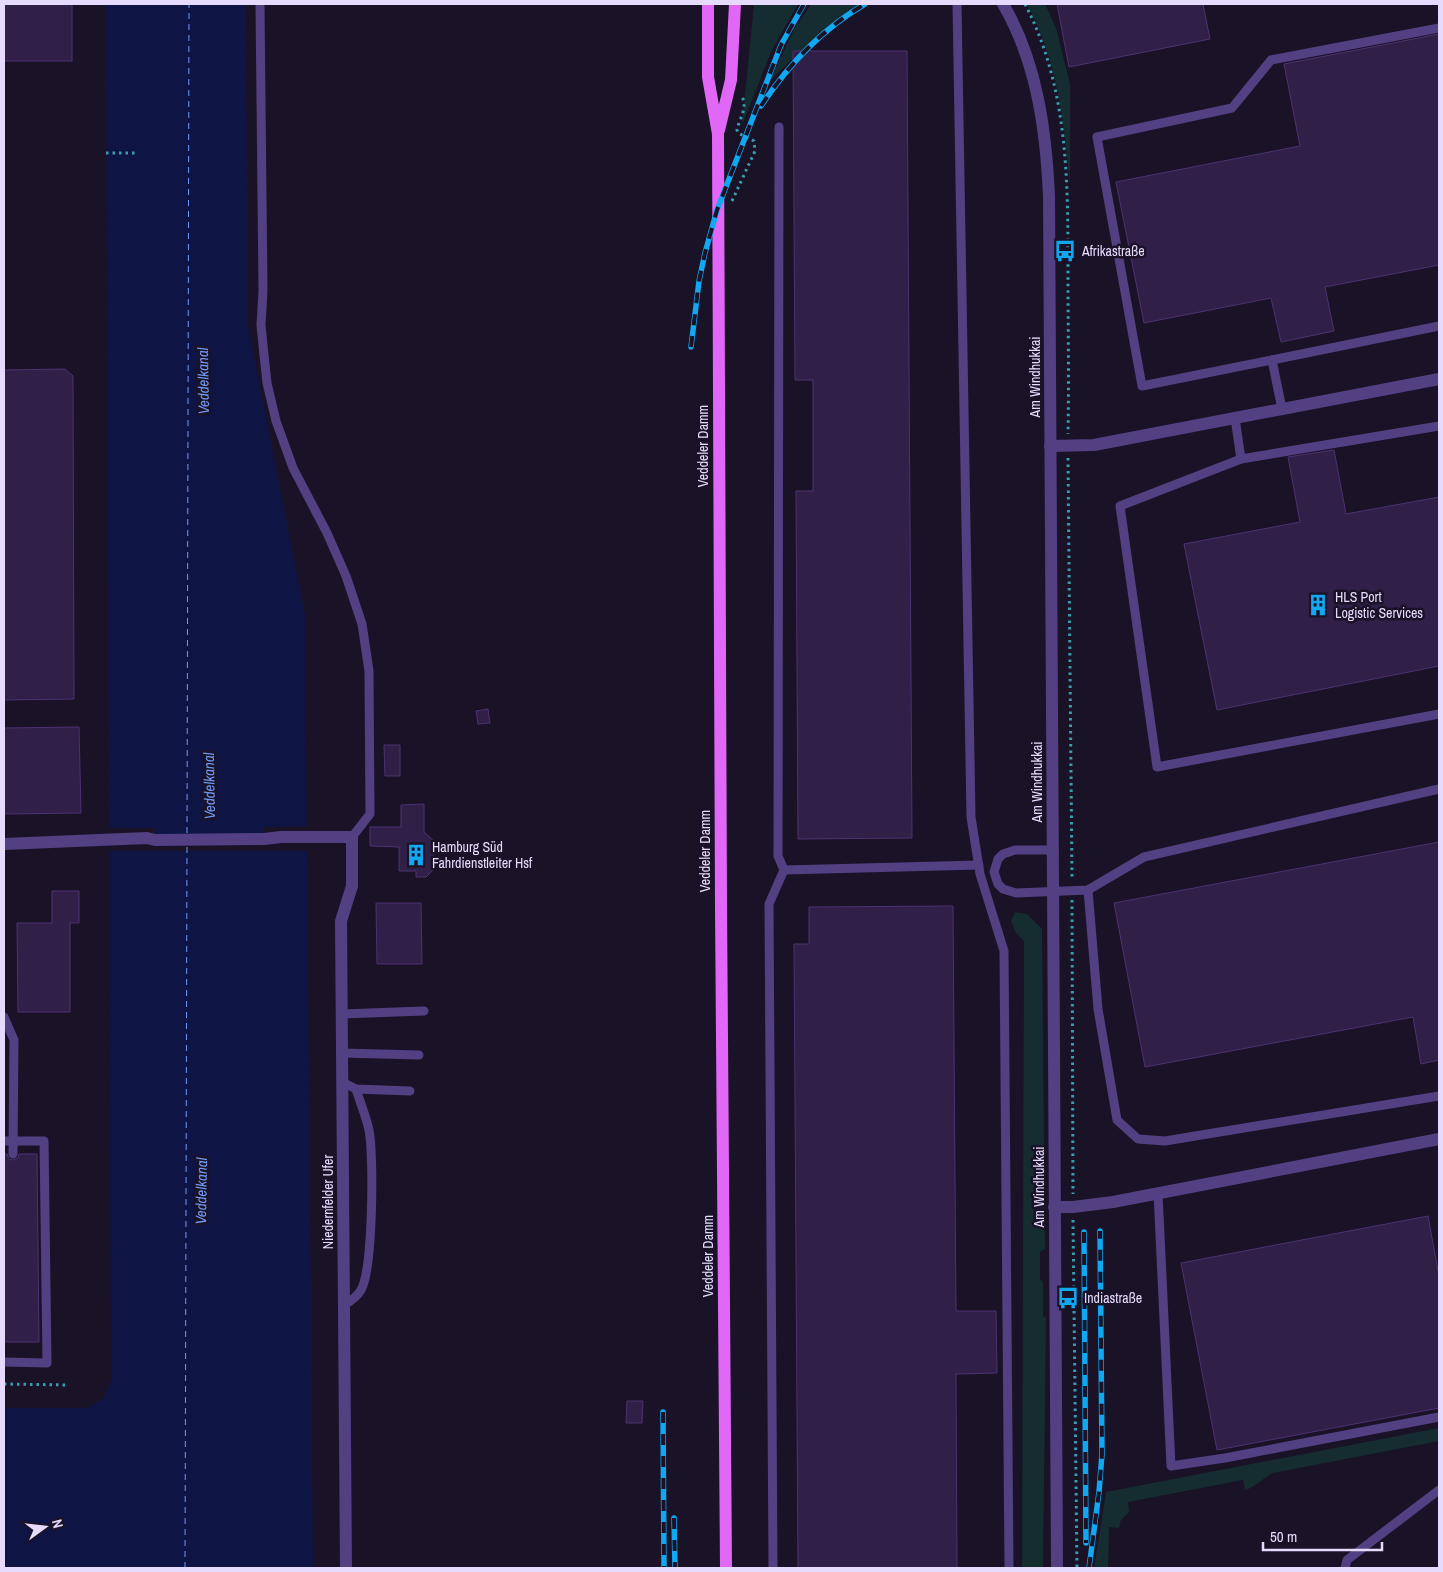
<svg xmlns="http://www.w3.org/2000/svg" width="1443" height="1572" viewBox="0 0 1443 1572" font-family="'Archivo Narrow',sans-serif">
<style>
.green{fill:#152c31}
.water{fill:#0e1544}
.pier{fill:#1a1227}
.lines{fill:none;stroke-linecap:round;stroke-linejoin:round}
.ferry{stroke:#6f99f6;stroke-width:1;stroke-dasharray:6 5;stroke-linecap:butt}
.building{fill:#301f47;stroke:#4d3272}
.path{stroke:#389fb3;stroke-width:3;stroke-dasharray:2.5 4;stroke-linecap:butt}
.lane{stroke:#524083;stroke-width:9}
.street{stroke:#524083;stroke-width:12}
.primary{stroke:#e168f6;stroke-width:12}
.rail-casing{stroke:#12a8f1;stroke-width:5.5}
.rail{stroke:#1a1227;stroke-width:4;stroke-dasharray:11;stroke-linecap:butt}
.labels{text-anchor:middle;dominant-baseline:central;stroke-width:5;stroke-linejoin:round;paint-order:stroke}
.poi-label{font-size:14px;fill:#e6dafd;stroke:#1a1227;text-anchor:start}
.street-label{font-size:14px;fill:#e6dafd;stroke:#1a1227}
.water-label{font-size:15px;font-style:italic;fill:#6f99f6;stroke:#1a1227}
</style>
<rect width="100%" height="100%" fill="#1a1227"/>
<g class="green">
<polygon points="754,4 798,4 772,50 742,125"/>
<path d="M811,4h48c-34,23 -61,49 -90,78l26,-54z"/>
<path d="M1027,4h18l11,24 14,56v99c-6,-62 -13,-124 -43,-179z"/>
<polygon points="1015,912 1027,914 1042,929 1045,1249 1040,1252 1040,1279 1043,1282 1043,1316 1046,1318 1043,1568 1022,1568 1024,941 1016,933 1011,921"/>
<path d="M1439,1428v13l-166,32c-10,5 -17,14 -28,17l-2,-10 -115,22 1,10 -8,8 -2,8 -10,-1 -1,41h-14l12,-76z"/>
</g>
<polygon class="water" points="106,4 246,4 247,322 305,615 313,1568 4,1568 4,1408 87,1408 103,1399 111,1381"/>
<polygon class="pier" points="309,826 309,851 107,851 107,828 156,828 156,835 264,835 264,827"/>
<g class="lines">
<g class="ferry">
<polyline points="187,833 189,4"/>
<polyline points="185,1568 187,844"/>
</g>
</g>
<g class="building">
<rect x="4" y="4" width="68" height="57"/>
<polygon points="1057,4 1203,4 1210,39 1069,67"/>
<polygon points="1439,34 1439,265 1325,287 1334,331 1281,342 1271,298 1144,323 1116,182 1300,146 1284,64"/>
<polygon points="793,51 907,51 912,838 798,839 796,491 813,491 813,380 795,380"/>
<polygon points="65,369 73,376 74,699 4,700 4,370"/>
<polygon points="1334,450 1346,514 1439,497 1439,666 1217,710 1184,544 1300,522 1288,457"/>
<polygon points="488,709 490,723 478,724 476,711"/>
<polygon points="79,727 81,813 4,814 4,728"/>
<polygon points="384,745 400,745 400,776 385,776"/>
<polygon points="424,804 424,832 433,840 433,870 426,877 416,877 416,871 399,871 399,847 370,846 370,827 401,827 401,805"/>
<polygon points="1439,842 1439,1060 1421,1064 1413,1017 1145,1067 1114,903"/>
<polygon points="52,891 79,891 79,923 70,923 70,1012 18,1012 17,923 52,923"/>
<polygon points="376,903 421,903 422,964 377,964"/>
<polygon points="953,906 956,1311 996,1311 997,1373 956,1374 957,1568 798,1568 794,944 809,944 809,907"/>
<polygon points="4,1154 7,1154 9,1159 13,1160 18,1158 19,1154 37,1154 39,1342 4,1342"/>
<polygon points="1428,1216 1439,1276 1439,1408 1217,1450 1181,1263"/>
<polygon points="627,1401 643,1401 642,1423 626,1423"/>
</g>
<g class="lines">
<g class="path">
<path d="M1025,4c43,83 43,175 43,267 0,54 1,109 0,163"/>
<polyline points="106,153 137,153"/>
<path d="M732,201l23,-50 -1,-10 -16,-8 -1,-3c2,-11 12,-23 4,-35"/>
<polyline points="1068,458 1072,879"/>
<polyline points="1072,900 1073,1194"/>
<polyline points="1073,1220 1077,1568"/>
<polyline points="4,1384 69,1385"/>
</g>
<g class="lane">
<polyline points="260,4 263,291 261,325 264,355 267,383 276,421 293,468 327,533 346,576 362,624 369,671 370,814 352,837"/>
<polyline points="957,4 971,817 980,874 1004,951 1009,1568"/>
<polyline points="779,127 778,856 784,870 979,865"/>
<polyline points="1272,360 1142,386 1097,137 1232,108 1271,60 1439,28"/>
<polyline points="1282,409 1272,360 1439,326"/>
<polyline points="1235,418 1241,459"/>
<polyline points="1439,426 1241,459 1120,506 1157,767 1439,714"/>
<polyline points="1052,850 1015,850 1003,854 998,859 994,872 998,884 1003,889 1016,893 1088,890 1144,857 1439,789"/>
<polyline points="1088,890 1098,1009 1117,1120 1138,1139 1165,1141 1439,1096"/>
<polyline points="342,1014 424,1011"/>
<polyline points="4,1017 14,1040 13,1154"/>
<polyline points="342,1053 419,1055"/>
<polyline points="342,1082 356,1089 410,1091"/>
<polyline points="4,1141 44,1141 47,1363 4,1362"/>
<polyline points="1158,1193 1171,1466 1225,1458 1439,1417"/>
<path d="M344,1305c7,-4 13,-8 17,-15 12,-21 13,-134 8,-160 -3,-14 -9,-28 -13,-41"/>
<polyline points="773,1568 769,904 784,870"/>
<polyline points="1345,1568 1347,1560 1439,1490"/>
</g>
<g class="street">
<path d="M1003,4c34,58 43,126 46,192l8,1372"/>
<polyline points="1050,446 1094,445 1439,379"/>
<polyline points="4,844 147,838 155,840 264,839 281,837 352,837 352,886 341,921 346,1568"/>
<polyline points="1054,1207 1073,1207 1113,1202 1439,1139"/>
</g>
<g class="primary">
<polyline points="708,4 708,77 718,134 721,906 726,1568"/>
<polyline points="719,130 731,80 735,4"/>
</g>
<g class="rail-casing">
<g id="rail">
<path d="M761,106c27,-41 61,-77 104,-102"/>
<polyline points="691,347 699,281 705,253 717,210 781,45 804,4"/>
<polyline points="1084,1232 1086,1543"/>
<polyline points="663,1412 664,1568"/>
<polyline points="674,1518 675,1568"/>
<polyline points="1089,1568 1099,1492 1102,1454 1100,1231"/>
</g>
</g>
<use href="#rail" class="rail"/>
</g>
<defs>
<g id="bus-bare" transform="scale(1.725)"><path d="M-5-6H5V4H4V6H2V4H-2V6H-4V4H-5ZM-3.5-4V0h7V-4ZM-3.5 1.2v1.5H-2V1.2ZM2 1.2v1.5H3.5V1.2Z" fill="#12a8f1" stroke="#1a1227" stroke-width="2.5" paint-order="stroke"/></g>
<g id="building-bare" transform="scale(1.725)"><path d="M-4-6H4V6H1V3H-1V6H-4ZM-2.5-4.3h1.7v1.8h-1.7ZM.8-4.3h1.7v1.8H.8ZM-2.5-1h1.7V.8h-1.7ZM.8-1h1.7V.8H.8Z" fill="#12a8f1" stroke="#1a1227" stroke-width="2.5" paint-order="stroke"/></g>
</defs>
<g fill-rule="evenodd">
<use href="#bus-bare" x="1065" y="251"/>
<use href="#building-bare" x="1318" y="605"/>
<use href="#building-bare" x="416" y="855"/>
<use href="#bus-bare" x="1068" y="1298"/>
</g>
<g class="labels">
<g class="poi-label">
<text x="1082" y="251">Afrikastraße</text>
<text x="1335" y="597">HLS Port<tspan x="1335" dy="16">Logistic Services</tspan></text>
<text x="432" y="847">Hamburg Süd<tspan x="432" dy="16">Fahrdienstleiter Hsf</tspan></text>
<text x="1084" y="1298">Indiastraße</text>
</g>
<g class="street-label">
<text transform="translate(1035 377) rotate(-90)">Am Windhukkai</text>
<text transform="translate(703 446) rotate(-90)">Veddeler Damm</text>
<text transform="translate(1037 782) rotate(-90)">Am Windhukkai</text>
<text transform="translate(705 851) rotate(-90)">Veddeler Damm</text>
<text transform="translate(1039 1187) rotate(-90)">Am Windhukkai</text>
<text transform="translate(328 1202) rotate(-90)">Niedernfelder Ufer</text>
<text transform="translate(708 1256) rotate(-90)">Veddeler Damm</text>
</g>
<g class="water-label">
<text transform="translate(203 381) rotate(-91)">Veddelkanal</text>
<text transform="translate(209 786) rotate(-91)">Veddelkanal</text>
<text transform="translate(201 1191) rotate(-89)">Veddelkanal</text>
</g>
</g>
<rect width="1443" height="1572" fill="none" stroke="#e6dafd" stroke-width="10"/>
<g transform="translate(45 1527) rotate(75)" stroke="#1a1227" stroke-width="4" paint-order="stroke">
<path d="M0-4L9 19L0 12L-9 19Z" fill="#e6dafd"/>
<text y="-8" font-size="14" font-weight="bold" text-anchor="middle" fill="#e6dafd">N</text>
</g>
<path d="M1263 1542v8h119v-8" fill="none" stroke="#e6dafd" stroke-width="2.5"/>
<text x="1270" y="1542" font-size="15" fill="#e6dafd" stroke="#1a1227" stroke-width="4" paint-order="stroke">50 m</text>
</svg>
